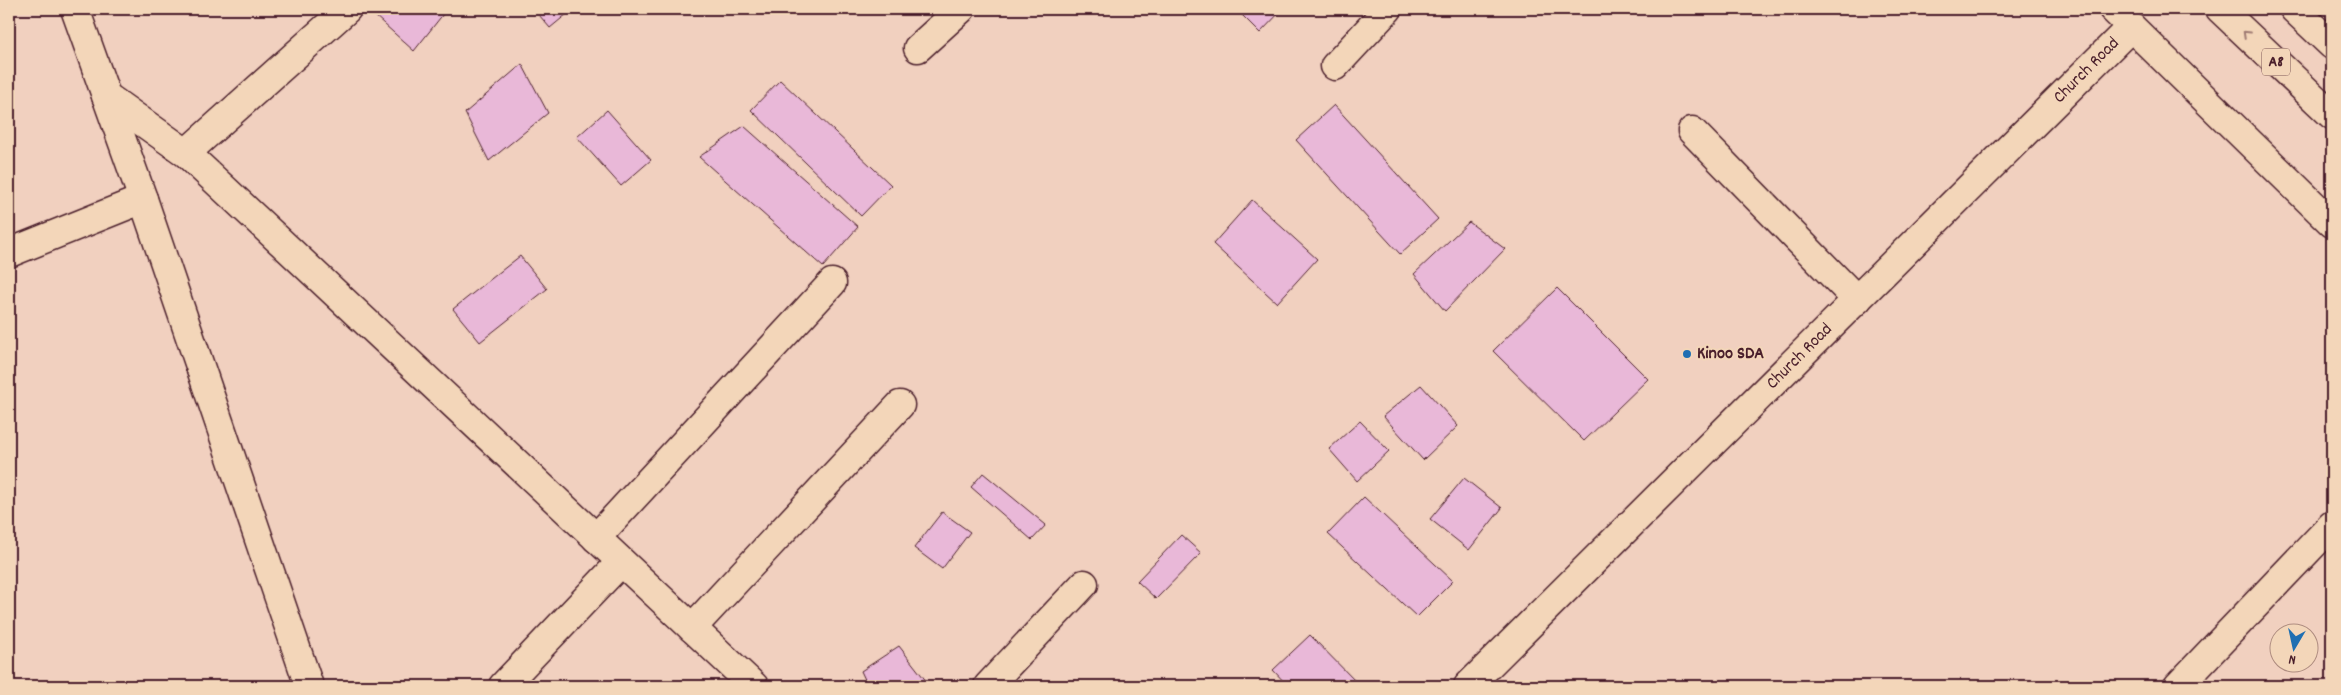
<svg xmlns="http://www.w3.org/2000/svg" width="2341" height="695" viewBox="0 0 2341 695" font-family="Dekko,sans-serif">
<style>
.building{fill:#e9b8d8;stroke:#4a1f2b}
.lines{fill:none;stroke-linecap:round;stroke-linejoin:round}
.minor-casing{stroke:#4a1f2b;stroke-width:31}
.highway-casing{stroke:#4a1f2b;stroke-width:31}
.minor{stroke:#f3d6b9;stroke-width:28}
.highway{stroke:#f3d6b9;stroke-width:28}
.oneway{stroke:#9e7a72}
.poi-dot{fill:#1f6fb2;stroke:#f3d6b9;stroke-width:2}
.labels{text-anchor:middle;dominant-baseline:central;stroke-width:4;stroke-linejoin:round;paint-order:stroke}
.shield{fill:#f3d6b9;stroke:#7d5656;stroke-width:1}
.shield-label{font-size:16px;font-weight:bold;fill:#4a1f2b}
.street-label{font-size:18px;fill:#4a1f2b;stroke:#f3d6b9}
.poi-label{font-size:18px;font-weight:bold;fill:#4a1f2b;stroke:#f3d6b9;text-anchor:start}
</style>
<rect width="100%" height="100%" fill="#f1d0bf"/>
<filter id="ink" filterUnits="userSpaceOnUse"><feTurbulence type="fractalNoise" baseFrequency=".02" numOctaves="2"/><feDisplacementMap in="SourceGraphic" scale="10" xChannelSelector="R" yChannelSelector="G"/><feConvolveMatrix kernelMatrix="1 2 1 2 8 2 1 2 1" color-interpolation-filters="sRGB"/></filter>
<g filter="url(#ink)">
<g class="building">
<polygon points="380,9 438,9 444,13 414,51 374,15"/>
<polygon points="534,9 573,9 550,28"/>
<polygon points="1236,9 1283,9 1260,33"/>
<polygon points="522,64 548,113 489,161 465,113"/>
<polygon points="780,80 891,185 861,216 751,110"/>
<polygon points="1334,105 1438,219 1400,254 1296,140"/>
<polygon points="607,110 651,160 621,186 577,137"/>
<polygon points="744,126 858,227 823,267 699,157"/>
<polygon points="1252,200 1317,259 1277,303 1213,244"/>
<polygon points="1469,222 1505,249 1445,311 1414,274"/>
<polygon points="520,256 547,289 480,342 453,309"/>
<polygon points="1557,288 1648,379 1584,441 1493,351"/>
<polygon points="1421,385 1458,426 1423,460 1383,416"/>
<polygon points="1360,421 1389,451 1357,481 1329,449"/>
<polygon points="983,473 1046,525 1032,540 971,487"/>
<polygon points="1464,478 1502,508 1469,550 1430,519"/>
<polygon points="1364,497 1453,581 1417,617 1328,534"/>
<polygon points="942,512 970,532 942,569 914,548"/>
<polygon points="1181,535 1201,553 1156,599 1137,581"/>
<polygon points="1310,635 1360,686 1288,686 1273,670"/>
<polygon points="899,646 927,682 922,686 868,686 861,671"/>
</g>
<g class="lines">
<g class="minor-casing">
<g id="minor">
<polyline points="75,9 143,199 309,686"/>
<polyline points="2113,9 2332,223"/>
<polyline points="918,48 961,9"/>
<polyline points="1335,66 1388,9"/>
<polyline points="106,96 186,153 754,686"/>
<polyline points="1692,131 1857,300"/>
<polyline points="186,153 347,9"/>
<polyline points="9,253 143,199"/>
<polyline points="596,538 832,283"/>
<polyline points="692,628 900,405"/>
<polyline points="503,686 621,562"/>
<polyline points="988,686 1084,584"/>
<polyline points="1468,686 2131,27"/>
<polyline points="2178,686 2332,525"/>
</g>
</g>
<g class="highway-casing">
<g id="highway">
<polyline points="2220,9 2332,115"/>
<polyline points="2294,9 2332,45"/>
</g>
</g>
<use href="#minor" class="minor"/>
<use href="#highway" class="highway"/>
</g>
<defs><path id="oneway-chevron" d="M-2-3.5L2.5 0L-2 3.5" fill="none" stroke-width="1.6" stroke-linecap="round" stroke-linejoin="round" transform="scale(1.25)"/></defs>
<use class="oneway" href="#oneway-chevron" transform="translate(2246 34) rotate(-136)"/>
</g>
<circle class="poi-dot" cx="1687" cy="354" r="5"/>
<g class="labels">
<rect class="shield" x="2262" y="48.5" width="28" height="27" rx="4"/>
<g class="shield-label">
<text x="2276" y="62">A8</text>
</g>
<g class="street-label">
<text transform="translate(2087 71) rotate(-45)">Church Road</text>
<text transform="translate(1800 357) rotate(-45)">Church Road</text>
</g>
<g class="poi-label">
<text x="1697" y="354">Kinoo SDA</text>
</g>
</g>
<rect width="2341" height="695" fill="none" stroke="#f3d6b9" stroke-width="30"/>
<rect x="15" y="15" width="2311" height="665" fill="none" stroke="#4a1f2b" stroke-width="2" filter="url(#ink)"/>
<g transform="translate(2294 648) rotate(189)"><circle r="24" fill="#f3d6b9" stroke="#af8d80"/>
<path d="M0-4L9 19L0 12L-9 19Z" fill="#1f6fb2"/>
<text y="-8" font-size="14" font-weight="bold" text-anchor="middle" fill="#4a1f2b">N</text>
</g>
</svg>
